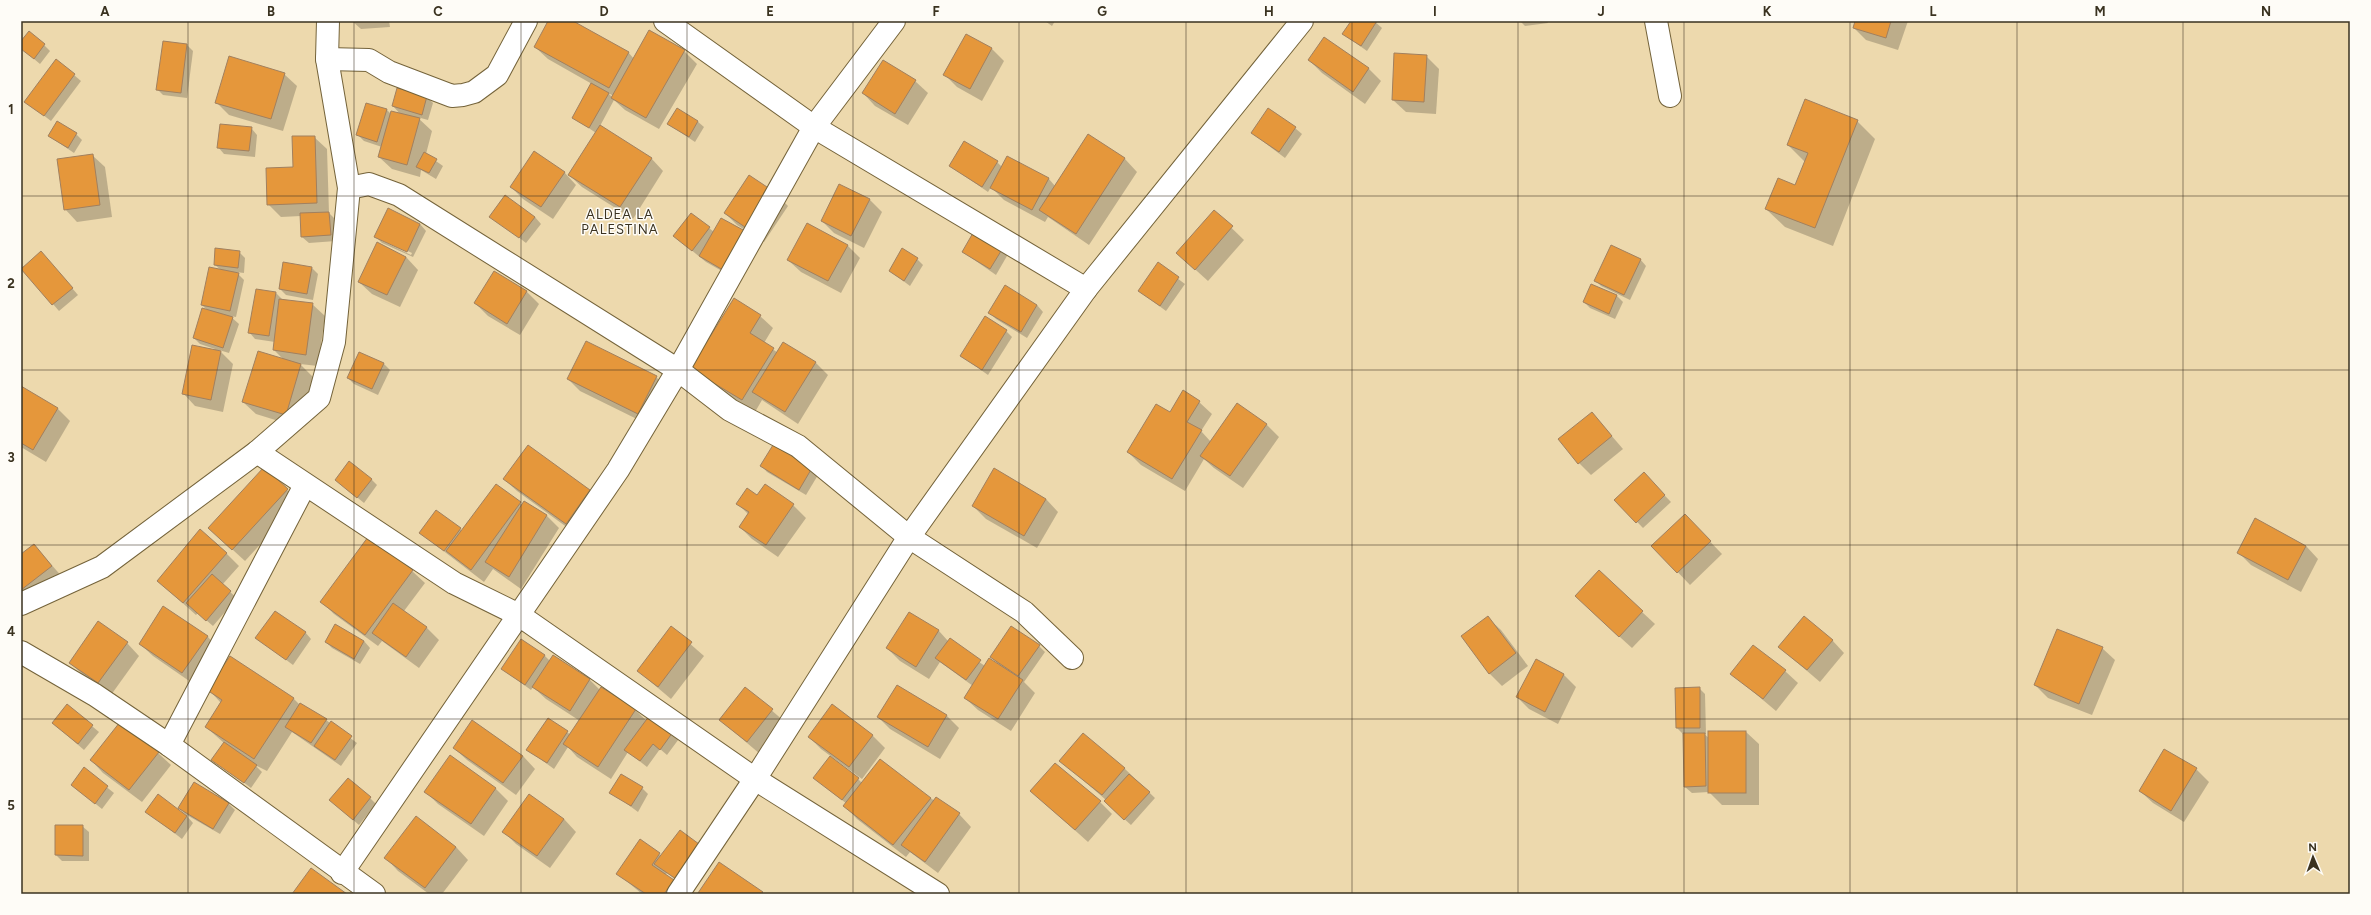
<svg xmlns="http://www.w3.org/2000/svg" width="2371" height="915" viewBox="0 0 2371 915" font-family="Figtree,sans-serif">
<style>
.shadow{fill:#0003;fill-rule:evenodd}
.building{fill:#e5973b;stroke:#a1805f}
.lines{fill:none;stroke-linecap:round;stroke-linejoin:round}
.minor-casing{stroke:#74633a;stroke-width:24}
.tertiary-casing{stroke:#74633a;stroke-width:24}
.minor{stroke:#fff;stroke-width:22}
.tertiary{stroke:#fff;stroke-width:22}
.grid{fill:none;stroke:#3a3220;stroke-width:1;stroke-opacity:0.55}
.labels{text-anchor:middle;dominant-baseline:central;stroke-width:3;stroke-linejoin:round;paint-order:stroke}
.quarter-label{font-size:13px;letter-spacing:1px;fill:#3a3220;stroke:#fefcf7}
.neatline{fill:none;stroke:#3a3220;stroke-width:1.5}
.grid-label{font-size:13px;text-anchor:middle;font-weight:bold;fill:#3a3220}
</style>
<rect width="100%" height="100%" fill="#edd9ad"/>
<g class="shadow">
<polygon points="352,21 389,21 390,27 361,29"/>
<path d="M549,21h22l57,31 6,7 50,-8 13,13 -38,65 -34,-19 -11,-10 -14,26 51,32 12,13 -30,48 -51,-32 -13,-12 27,-42 -22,-15 18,-34 -44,-25 -13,-12zM608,93l6,3 -2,1z"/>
<polygon points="1045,21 1055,21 1052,26"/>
<polygon points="1352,21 1374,21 1382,28 1367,51 1343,34"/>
<polygon points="1520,21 1547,21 1548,23 1525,26"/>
<polygon points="1856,21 1908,21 1898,50 1866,40 1854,28"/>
<polygon points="1325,38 1369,69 1381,81 1365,104 1322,73 1309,60"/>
<polygon points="164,42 187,45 193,51 187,98 163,95 157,89"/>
<polygon points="21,43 44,45 50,51 40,64 21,48"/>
<polygon points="991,48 1004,61 982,101 957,87 945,75"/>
<polygon points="1426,56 1439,69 1436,114 1406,112 1393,100"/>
<polygon points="284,74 297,86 283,131 229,115 216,102"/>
<polygon points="74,75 81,81 51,121 26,102"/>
<polygon points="915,81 928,93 908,125 875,106 863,93"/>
<polygon points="427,97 433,103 428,120 417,117 432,131 426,154 443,166 436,179 421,170 420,177 392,169 379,157 382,147 364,141 357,134 367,104 387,110 391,114 401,115 393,106"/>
<polygon points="697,121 704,127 695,142 668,124"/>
<polygon points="1857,121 1875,139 1833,246 1785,227 1766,209 1796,186 1805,162 1788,145"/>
<polygon points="251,128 257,135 255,157 224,154 218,147"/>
<polygon points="1295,128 1302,134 1285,158 1252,133"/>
<polygon points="76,134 82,140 74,153 49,136"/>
<polygon points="1088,136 1125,159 1137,172 1089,245 1048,217 1045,222 1004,200 991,187 988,192 950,166 997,162 1002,167 1007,157 1049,179 1055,186"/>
<polygon points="314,137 327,149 329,213 335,219 336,241 309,243 302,237 301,216 281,217 268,204"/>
<polygon points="92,155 105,167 112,217 77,222 65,209"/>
<polygon points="564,172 576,185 553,219 523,199 511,187"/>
<polygon points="775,193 788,206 764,242 737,225 725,213"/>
<polygon points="869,199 882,212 864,248 834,233 822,221"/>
<path d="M388,210l32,14 6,7 -13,26 -31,-14 -6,-6zM382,239l30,14 -1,2 -29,-14z"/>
<polygon points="1214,211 1244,240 1208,281 1177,253"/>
<polygon points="491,216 535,217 541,224 526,243"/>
<polygon points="709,228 714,232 729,275 706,262 674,236"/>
<polygon points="378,244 406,257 418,270 400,307 372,294 359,282"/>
<polygon points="847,245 860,258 841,293 801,272 788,260"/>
<polygon points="1011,249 996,275 963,252"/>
<polygon points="239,252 245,258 244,273 236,272 244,280 236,317 230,316 239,324 229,353 219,350 233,364 223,412 195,406 183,393 215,349 200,344 194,338 207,310 202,305 221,270 215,265"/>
<polygon points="47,259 78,295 59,311 22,268"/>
<polygon points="917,259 923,265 910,286 890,271"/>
<polygon points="1640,259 1646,266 1630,300 1601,286 1595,280"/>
<polygon points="1158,264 1185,284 1166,311 1139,291"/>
<polygon points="312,268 318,274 313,300 286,295 280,289"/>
<polygon points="494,272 527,292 539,304 520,335 488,316 475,303"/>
<polygon points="1592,285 1617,296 1623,302 1615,319 1590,308 1584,302"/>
<polygon points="257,290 276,293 283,300 312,304 325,316 318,366 300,364 313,377 298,427 256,414 243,402 284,360 274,350 275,342 255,339 249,332"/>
<polygon points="1037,305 1043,312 1027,338 996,319 990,313"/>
<polygon points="760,316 773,328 764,343 778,353 815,362 828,375 798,424 762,400 755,412 704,382"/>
<polygon points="1006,331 1012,337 988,375 961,356"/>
<polygon points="586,343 656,377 669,390 651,426 580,391 568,379"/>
<polygon points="360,353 384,364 390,370 378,395 354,384 348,378"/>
<polygon points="21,387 58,409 70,421 46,462 21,447"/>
<polygon points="1199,402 1212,414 1201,431 1211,442 1266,424 1279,437 1243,488 1214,468 1204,459 1185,491 1141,465 1128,452"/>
<polygon points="1592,413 1623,449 1591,475 1579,463"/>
<polygon points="528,446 590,491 602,503 579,536 517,491 504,479"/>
<polygon points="774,446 818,475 806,495 767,472 761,465"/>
<polygon points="1644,474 1671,502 1643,528 1616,500"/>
<polygon points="371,479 377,485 364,503 336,480"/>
<polygon points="765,485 793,505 806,518 778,557 752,539 740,527 748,514 737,503 757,497"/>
<polygon points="496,486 522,505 524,502 547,516 559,528 521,589 493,569 484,582 420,533 460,529 462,531"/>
<polygon points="287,490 299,502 245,561 222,540"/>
<polygon points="1046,499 1058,512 1037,548 986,519 973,506"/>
<polygon points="1697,528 1722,554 1690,585 1653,546"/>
<polygon points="34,545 64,579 21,604 21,555"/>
<polygon points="2306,546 2318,559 2301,592 2251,565 2238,552"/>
<polygon points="226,553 239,566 222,585 237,598 213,626 198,613 196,615 158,581"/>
<polygon points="412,571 425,583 404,611 427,628 439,640 419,668 382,641 378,646 334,614 321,601"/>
<polygon points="1588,608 1642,612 1655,624 1632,648"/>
<polygon points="909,613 939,631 948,641 985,666 1000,666 991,657 1039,646 1045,652 1024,682 1035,693 1011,731 978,710 965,698 973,686 940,662 929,679 900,661 887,648"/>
<polygon points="1488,618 1501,630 1528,666 1502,686 1489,673"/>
<polygon points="672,628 704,656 671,699 638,671"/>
<polygon points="305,632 311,639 293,665 257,638"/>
<polygon points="207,636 219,649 195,685 153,656 140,644"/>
<polygon points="1832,640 1844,653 1820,682 1779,647"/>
<polygon points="364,641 370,648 360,664 332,648 326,642"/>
<polygon points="127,643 139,656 111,695 83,675 70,663"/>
<polygon points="2102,648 2115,660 2092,715 2048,698 2035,685"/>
<polygon points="544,655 550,661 553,657 590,680 600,690 635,710 647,721 684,732 667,755 660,749 647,767 628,752 611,779 577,757 568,747 554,769 528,750 548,719 571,735 580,721 546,699 533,687 531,690 502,669"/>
<polygon points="1536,661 1564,675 1576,687 1558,724 1529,709 1517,697"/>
<polygon points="1785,671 1798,683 1776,711 1732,674"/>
<polygon points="746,688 785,722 760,754 720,720"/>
<polygon points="1699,688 1705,694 1706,734 1704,734 1709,738 1709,732 1746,732 1759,744 1759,805 1722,805 1709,792 1692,793 1685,787 1683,734 1677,728"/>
<polygon points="209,690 293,698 300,705 326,720 357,743 341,766 292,732 267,771 255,765 262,772 251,788 213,759 224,743 206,727 221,703"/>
<polygon points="68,706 99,732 84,750 53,723"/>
<polygon points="947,716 959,728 940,759 890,729 878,717"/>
<polygon points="872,735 885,748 862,779 821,749 809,737"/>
<polygon points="454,748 523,756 535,769 516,795 467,760"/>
<polygon points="158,753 171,765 142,802 103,773 91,760"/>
<polygon points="450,757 496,789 508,801 484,836 438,804 425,791"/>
<polygon points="1061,761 1124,768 1155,798 1131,825 1111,807 1106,800"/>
<polygon points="84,769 114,793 102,809 72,785"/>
<polygon points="2196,769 2209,782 2184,822 2153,803 2140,791"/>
<polygon points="814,778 858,779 862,783 930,798 959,814 971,827 938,873 910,852 906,857 857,819 845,806 847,804"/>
<polygon points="642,788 648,794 638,812 611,792"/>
<polygon points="1031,791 1100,802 1112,814 1088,842"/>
<polygon points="370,798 376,804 359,825 337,806"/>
<polygon points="229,804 235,810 220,834 185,814 179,808"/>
<polygon points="147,812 186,815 193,823 182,839"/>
<polygon points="564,819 576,832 550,868 516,844 504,832"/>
<polygon points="82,826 89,832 89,861 62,861 56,855"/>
<polygon points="456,847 468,860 442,894 429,894 398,871 386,858"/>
<polygon points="659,854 685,887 667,873 665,876 685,894 642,894 617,873"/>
<polygon points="719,864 762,892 764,894 700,894"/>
</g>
<g class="building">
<polygon points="548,21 573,21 629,52 609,88 534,47"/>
<polygon points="1351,21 1377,21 1361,46 1342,34"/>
<polygon points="1855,21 1891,21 1886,38 1853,28"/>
<polygon points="649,30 685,50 646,118 611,98"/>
<polygon points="29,31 45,44 34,59 21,49 21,41"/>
<polygon points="966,34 992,48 970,89 943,75"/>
<polygon points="1324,37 1369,68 1353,92 1308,60"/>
<polygon points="163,41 187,44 181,93 156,90"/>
<polygon points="1394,53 1427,55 1424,102 1392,100"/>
<polygon points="229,56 285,73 271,119 215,103"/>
<polygon points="56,59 75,74 44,116 24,102"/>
<polygon points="883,60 916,80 895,114 862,93"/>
<polygon points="591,83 609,93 589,128 572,118"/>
<polygon points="397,88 427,96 422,115 392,106"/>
<polygon points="1805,99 1858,120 1815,228 1765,209 1778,178 1795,185 1808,153 1787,145"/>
<polygon points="366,103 387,109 377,142 356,135"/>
<polygon points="677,108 698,121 689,137 667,124"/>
<polygon points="1268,108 1296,127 1279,152 1251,133"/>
<polygon points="391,111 420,118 407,165 378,157"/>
<polygon points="57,121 77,133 68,148 48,136"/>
<polygon points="220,124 252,127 249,151 217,148"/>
<polygon points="600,125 652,158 620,207 568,175"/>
<polygon points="1088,134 1125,158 1076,234 1039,210"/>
<polygon points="292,136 315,136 317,203 267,205 266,168 293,167"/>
<polygon points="964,141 998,161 982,187 949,166"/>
<polygon points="534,151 565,172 541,207 510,187"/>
<polygon points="424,152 437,159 429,173 416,167"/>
<polygon points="93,154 100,205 64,210 57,159"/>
<polygon points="1007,156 1049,178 1032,210 990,188"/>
<polygon points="749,175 776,193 751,231 724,213"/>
<polygon points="839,184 870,199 851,236 821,221"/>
<polygon points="505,195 535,217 519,238 489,217"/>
<polygon points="388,208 420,224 407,252 374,237"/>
<polygon points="1214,210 1233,226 1195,270 1176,253"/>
<polygon points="329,212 331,235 301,237 300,213"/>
<polygon points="691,213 710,227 692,251 673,236"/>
<polygon points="721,218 745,231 723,270 699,256"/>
<polygon points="807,223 848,245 828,281 787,260"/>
<polygon points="977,226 1006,243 990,269 962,252"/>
<polygon points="377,242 406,257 387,295 358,282"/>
<polygon points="1611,245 1641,259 1624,295 1594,281"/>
<polygon points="215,248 240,251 238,268 214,265"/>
<polygon points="902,248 918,258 904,281 889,271"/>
<polygon points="41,251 73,288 52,305 21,269"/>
<polygon points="283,262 312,267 307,294 279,289"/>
<polygon points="1158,262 1179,277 1160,306 1138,291"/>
<polygon points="209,267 239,273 230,311 201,305"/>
<polygon points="494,271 527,291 507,324 474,303"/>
<polygon points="1591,284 1617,295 1609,314 1583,302"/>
<polygon points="1005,285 1037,305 1021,332 988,313"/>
<polygon points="256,289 276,292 269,336 248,333"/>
<polygon points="734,298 761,315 750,333 774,348 742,400 690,369"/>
<polygon points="279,299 313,303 306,355 273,350"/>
<polygon points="202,308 233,317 223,348 193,338"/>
<polygon points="985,316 1007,330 982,370 960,356"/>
<polygon points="586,341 657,376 638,414 567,379"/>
<polygon points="783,342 816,362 785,412 752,392"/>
<polygon points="192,345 221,351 211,400 182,394"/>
<polygon points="258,351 301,364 286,415 242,402"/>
<polygon points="359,352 384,363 372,389 347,378"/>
<polygon points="21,386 58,408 33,450 21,443"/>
<polygon points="1183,390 1200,401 1187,422 1202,430 1172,479 1127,452 1156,404 1170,412"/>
<polygon points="1237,403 1267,424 1230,476 1200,456"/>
<polygon points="1592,412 1612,436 1578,464 1558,439"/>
<polygon points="528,445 590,490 566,524 503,479"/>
<polygon points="773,445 812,468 799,490 760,466"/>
<polygon points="349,461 372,479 357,498 335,480"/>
<polygon points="264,467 288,489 232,550 208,528"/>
<polygon points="994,468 1046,499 1024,536 972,506"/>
<polygon points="1644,472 1665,495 1636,523 1614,500"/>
<polygon points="496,484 521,502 471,570 446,551"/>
<polygon points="765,484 794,504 766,545 739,527 749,512 736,504 747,488 757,495"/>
<polygon points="524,501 547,515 509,577 485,562"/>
<polygon points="436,510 461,528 444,551 419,533"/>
<polygon points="1685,514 1711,541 1677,573 1651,546"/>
<polygon points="2255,518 2306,546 2288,580 2237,553"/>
<polygon points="200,529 227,553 183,603 157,581"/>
<polygon points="368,537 413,570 365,635 320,602"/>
<polygon points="34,544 52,566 21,590 21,554"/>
<polygon points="1599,570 1643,611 1619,637 1575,596"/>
<polygon points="212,574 231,591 206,621 186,603"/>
<polygon points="393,603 427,627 406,657 372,633"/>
<polygon points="163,606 208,636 182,673 139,644"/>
<polygon points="275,611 306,632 286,660 255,638"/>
<polygon points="909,612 939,630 916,667 886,648"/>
<polygon points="1488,616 1516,653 1489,674 1461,636"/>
<polygon points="1804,616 1833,640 1807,670 1778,647"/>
<polygon points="98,621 128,642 98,683 69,663"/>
<polygon points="335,624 364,641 354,659 325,642"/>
<polygon points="671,626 692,642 658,687 637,671"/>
<polygon points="1011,626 1040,645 1018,676 990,657"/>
<polygon points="2057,629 2103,647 2079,704 2034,685"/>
<polygon points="950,638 981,660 966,680 935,658"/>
<polygon points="521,639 545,655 525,685 501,669"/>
<polygon points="1753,645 1786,670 1763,699 1730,674"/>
<polygon points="553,655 590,679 570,711 532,687"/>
<polygon points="230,656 294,698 254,759 205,727 222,700 207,690"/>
<polygon points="989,658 1023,680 998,719 964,698"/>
<polygon points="1536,659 1564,674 1545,712 1516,697"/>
<polygon points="897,685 947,715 928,747 877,717"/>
<polygon points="601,687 636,709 598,767 563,744"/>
<polygon points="745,687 773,709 747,742 719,720"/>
<polygon points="1700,687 1700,728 1676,728 1675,688"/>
<polygon points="300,703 327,719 311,743 285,727"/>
<polygon points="67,704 93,725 78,744 52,723"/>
<polygon points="832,704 873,735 849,767 808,737"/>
<polygon points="655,708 678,725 660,750 653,744 640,761 624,750"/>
<polygon points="548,718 568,731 547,763 526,750"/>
<polygon points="472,720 523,756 503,783 453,748"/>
<polygon points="331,721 352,736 335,760 314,746"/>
<polygon points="120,722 159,752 129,790 90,760"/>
<rect x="1708" y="731" width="38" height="62"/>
<polygon points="1083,733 1125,768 1102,795 1059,761"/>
<polygon points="1683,733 1705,733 1706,786 1684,787"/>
<polygon points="224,742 257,765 244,783 211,760"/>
<polygon points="2164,749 2197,768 2171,811 2139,791"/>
<polygon points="450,755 496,788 471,824 424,792"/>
<polygon points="830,756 859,778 842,800 813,778"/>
<polygon points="880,759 931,798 893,845 843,806"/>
<polygon points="1055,763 1101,801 1075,830 1030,791"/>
<polygon points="84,767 108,786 95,804 71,785"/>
<polygon points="621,774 643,787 631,806 609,793"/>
<polygon points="1129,774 1150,792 1124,820 1104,801"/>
<polygon points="348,778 371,797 353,820 329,800"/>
<polygon points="194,782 229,803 213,829 178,808"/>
<polygon points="158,794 187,816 175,833 145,812"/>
<polygon points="529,794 564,819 537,856 502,832"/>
<polygon points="936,797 960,813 925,862 901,845"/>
<polygon points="416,816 456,847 425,888 384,858"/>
<polygon points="55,825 83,825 83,856 55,855"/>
<polygon points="680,830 703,847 679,881 654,864"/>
<polygon points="640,839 660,853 652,865 674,880 664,894 646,894 616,874"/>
<polygon points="719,862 763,892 761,894 698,893"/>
<polygon points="311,868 347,894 292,894"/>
</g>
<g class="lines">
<g class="minor-casing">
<g id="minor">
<polyline points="665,21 814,127 1086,289"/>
<polyline points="1656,21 1670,96"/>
<polyline points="327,59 369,60 389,72 452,96 463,95 474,92 497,75 526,21"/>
<polyline points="349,188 369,184 399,195 678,370 730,410 798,446 909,537 1024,612 1072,658"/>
<polyline points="257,452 454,583 519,615 755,779 938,894"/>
<polyline points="21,652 95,695 169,745 374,894"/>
<polyline points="169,745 305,485"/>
<polyline points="342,873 618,470 678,370 814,127 894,21"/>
<polyline points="678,894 755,779 909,537 1086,289 1302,21"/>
</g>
</g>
<g class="tertiary-casing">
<polyline id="tertiary" points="21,604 102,567 257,452 319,398 334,342 349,188 327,59 328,21"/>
</g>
<use href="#minor" class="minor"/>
<use href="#tertiary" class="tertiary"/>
</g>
<path class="grid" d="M188,21v873M354,21v873M521,21v873M687,21v873M853,21v873M1019,21v873M1186,21v873M1352,21v873M1518,21v873M1684,21v873M1850,21v873M2017,21v873M2183,21v873M21,196h2329M21,370h2329M21,545h2329M21,719h2329"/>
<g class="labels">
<g class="quarter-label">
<text x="620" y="214">ALDEA LA<tspan x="620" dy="15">PALESTINA</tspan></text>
</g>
</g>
<rect width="2371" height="915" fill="none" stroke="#fefcf7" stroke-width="44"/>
<g transform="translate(2313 857) rotate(358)" stroke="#fefcf7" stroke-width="3" paint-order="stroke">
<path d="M0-3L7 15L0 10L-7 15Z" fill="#3a3220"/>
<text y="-6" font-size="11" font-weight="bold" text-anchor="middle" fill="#3a3220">N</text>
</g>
<rect x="22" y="22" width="2327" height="871" class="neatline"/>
<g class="grid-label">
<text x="105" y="16">A</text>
<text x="271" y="16">B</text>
<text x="438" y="16">C</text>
<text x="604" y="16">D</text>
<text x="770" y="16">E</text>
<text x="936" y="16">F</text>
<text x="1102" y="16">G</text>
<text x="1269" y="16">H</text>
<text x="1435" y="16">I</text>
<text x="1601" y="16">J</text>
<text x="1767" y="16">K</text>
<text x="1933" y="16">L</text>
<text x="2100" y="16">M</text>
<text x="2266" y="16">N</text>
<text x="11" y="114">1</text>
<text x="11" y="288">2</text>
<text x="11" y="462">3</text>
<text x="11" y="636">4</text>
<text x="11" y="810">5</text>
</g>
</svg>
